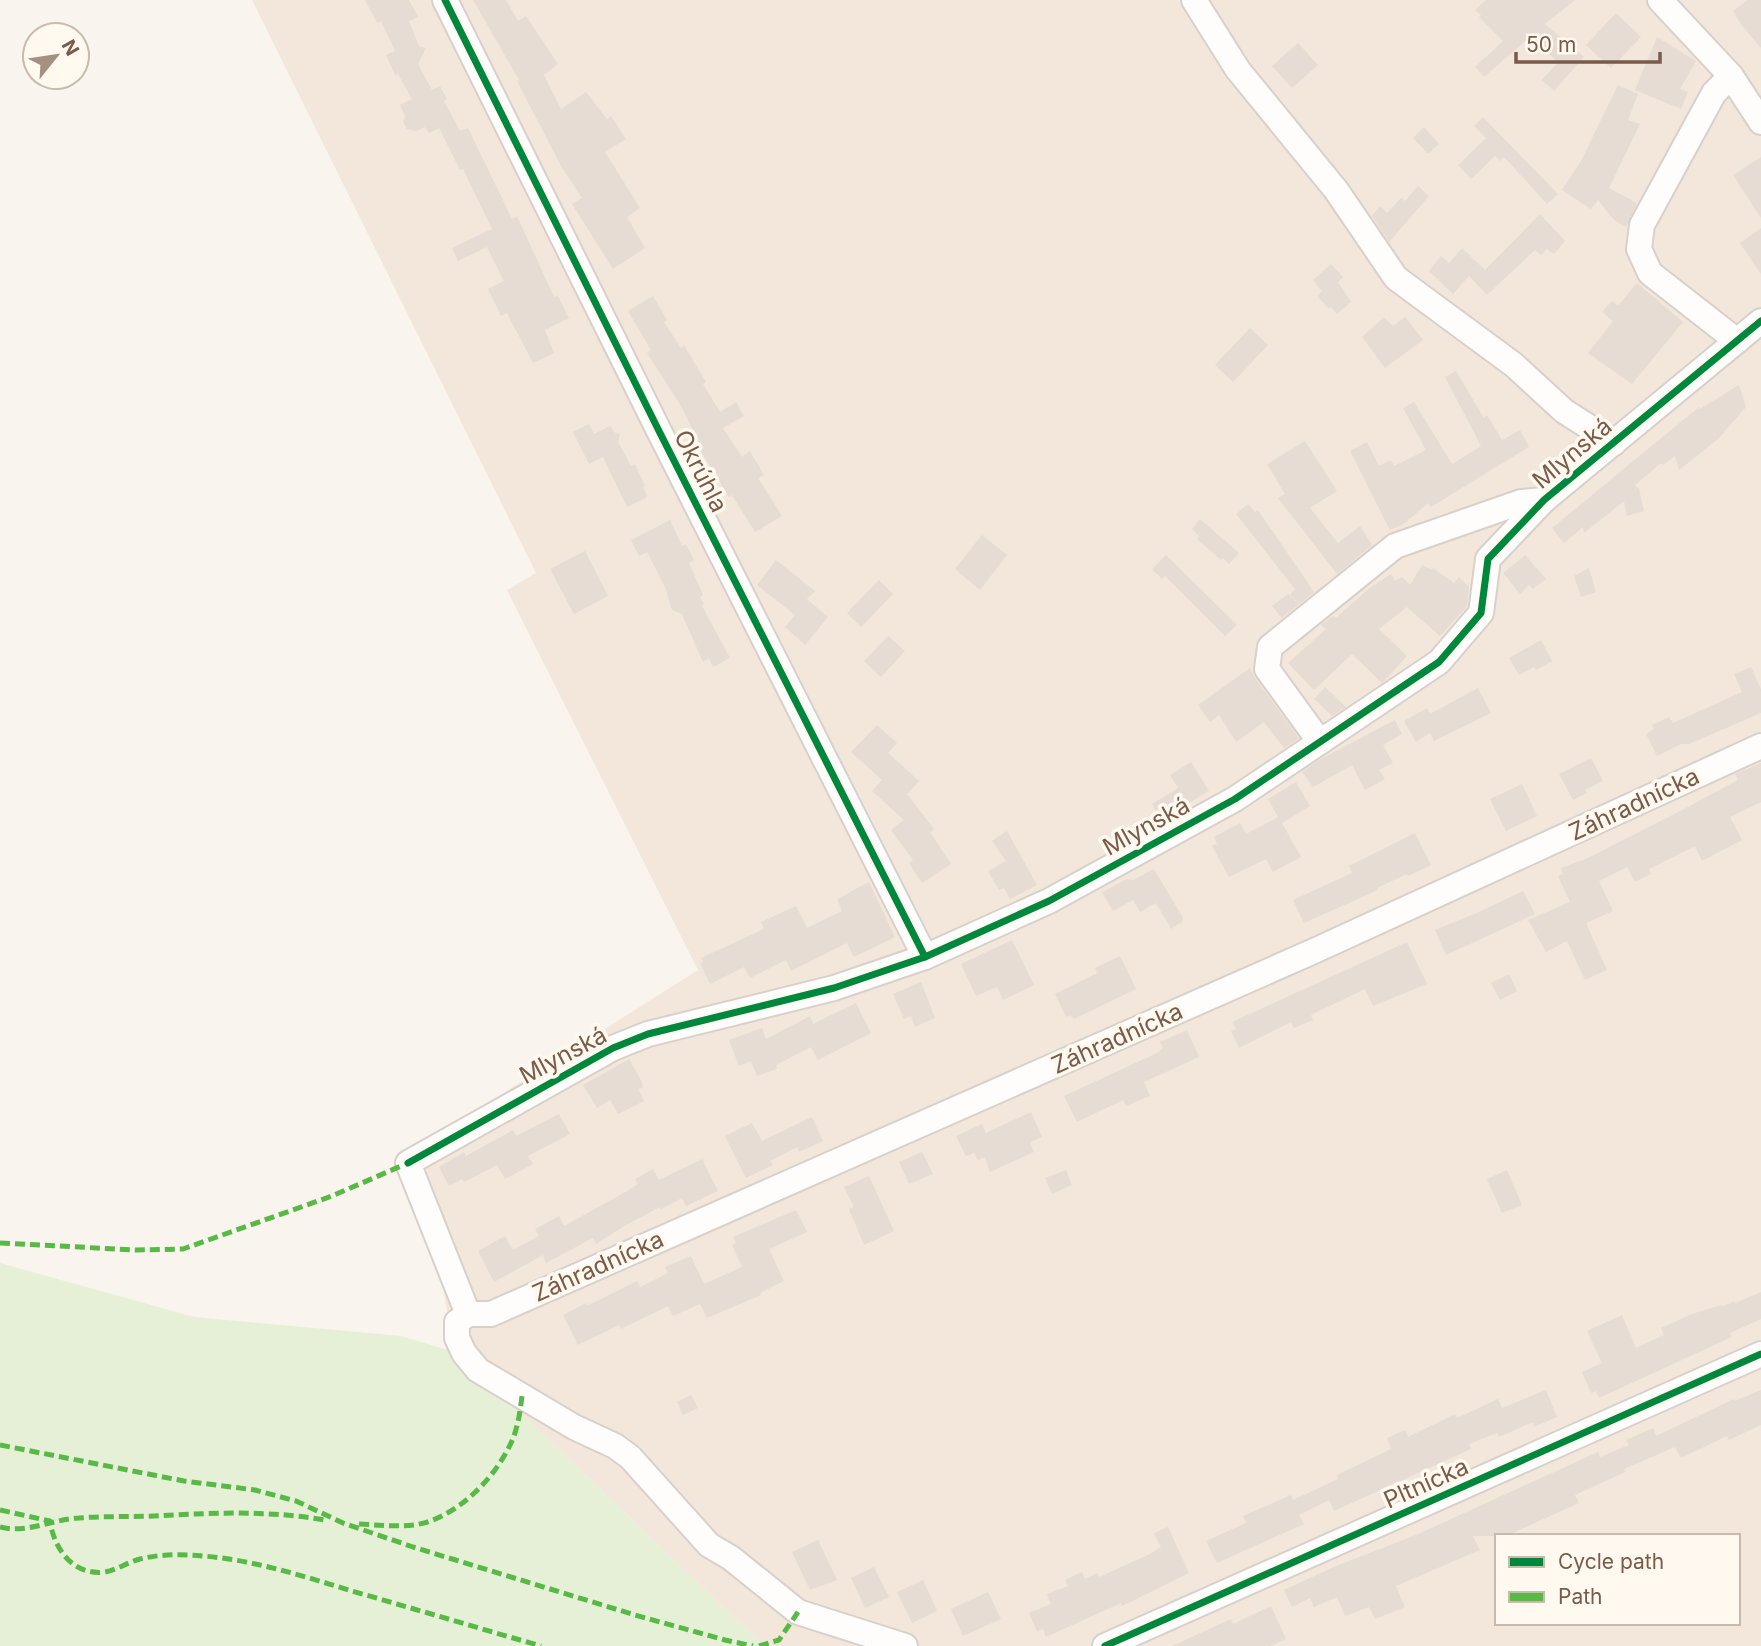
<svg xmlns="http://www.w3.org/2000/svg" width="1761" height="1646" viewBox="0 0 1761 1646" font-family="Inter,sans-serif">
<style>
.residential{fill:#f2e7da;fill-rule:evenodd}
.green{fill:#e5f0d6}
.building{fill:#e6dcd3}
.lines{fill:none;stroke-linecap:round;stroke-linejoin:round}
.minor-casing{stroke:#d8d0ca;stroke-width:28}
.minor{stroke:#fefdfc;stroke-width:24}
.quiet{stroke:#58b947;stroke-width:5;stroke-dasharray:10 5;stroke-linecap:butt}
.cycleway-casing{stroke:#fff9ef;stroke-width:11}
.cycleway{stroke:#00873e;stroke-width:7}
.labels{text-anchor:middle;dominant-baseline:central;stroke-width:7;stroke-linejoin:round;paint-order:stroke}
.street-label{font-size:24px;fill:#7a5a49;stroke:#fff9ef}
</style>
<rect width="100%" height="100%" fill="#f9f4ed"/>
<path class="residential" d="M252,0h1509v1646h-997l-273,-261 -37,-33 -11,-65 -43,-128 298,-189 -191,-380 29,-17zM1497,1536h241v87h-241z"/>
<polygon class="green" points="0,1263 194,1317 401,1336 454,1352 491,1385 764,1646 0,1646"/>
<g class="building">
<polygon points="365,0 409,0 418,17 409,21 419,46 426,48 418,64 432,90 440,86 447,99 444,101 460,131 468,128 512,219 517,216 554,297 558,296 569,318 545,330 554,353 533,363 507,313 501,316 488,289 504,281 487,247 458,261 452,248 492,229 463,169 460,170 439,128 429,133 425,127 416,131 407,129 403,122 405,116 400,105 412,99 398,74 395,75 386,55 395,51 381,21 377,23"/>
<polygon points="473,0 506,0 518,21 526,16 558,64 544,75 561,109 586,92 607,119 611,116 626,139 605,152 640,208 627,217 645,248 613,269 572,204 582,198 561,166 517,81 519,80"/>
<polygon points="1486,0 1575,0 1545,24 1584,57 1554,91 1542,80 1558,62 1530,37 1484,77 1475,67 1503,41 1479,17 1481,15 1475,10"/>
<polygon points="1748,0 1761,0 1761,48 1740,23 1733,11"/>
<polygon points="1616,13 1641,37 1611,68 1586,45"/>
<polygon points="1657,37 1696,61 1680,89 1688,92 1681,109 1635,90"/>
<polygon points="1298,43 1318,65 1292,88 1272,66"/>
<polygon points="1618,85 1638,94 1628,120 1640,124 1609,188 1637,203 1626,227 1614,220 1598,200 1591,209 1562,190 1581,161"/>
<polygon points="1483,117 1558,194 1547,204 1504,157 1500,161 1495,156 1471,179 1458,165 1486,138 1474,126"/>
<polygon points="1424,127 1439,144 1428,154 1413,138"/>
<polygon points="1761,157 1761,218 1733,175"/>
<polygon points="1418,186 1429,196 1389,242 1372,216 1380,206 1387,213 1401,198 1405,201"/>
<polygon points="1540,214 1565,241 1554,254 1547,249 1541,255 1535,250 1487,295 1469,276 1453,294 1429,271 1441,256 1449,263 1462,248 1485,270"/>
<polygon points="1761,228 1761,274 1740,243"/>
<polygon points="1331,264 1343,277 1338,282 1351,302 1337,314 1331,307 1329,309 1317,296 1322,291 1313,280"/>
<polygon points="1637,283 1683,322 1632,384 1588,353 1613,321 1602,312 1612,301 1618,306"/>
<polygon points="653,296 667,320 664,322 681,348 684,345 706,382 703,384 720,412 736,402 744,416 723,428 742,457 750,451 764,475 758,478 782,516 755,532 732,495 729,497 700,450 702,448 691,430 692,429 681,406 647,353 651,350 628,311"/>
<polygon points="1384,317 1393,326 1405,317 1423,340 1385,368 1362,337"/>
<polygon points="1250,328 1268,345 1233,382 1215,365"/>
<polygon points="1456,371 1484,418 1487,415 1502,440 1520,430 1529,447 1431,507 1428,503 1405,523 1390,530 1350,451 1367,442 1379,466 1391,460 1394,466 1426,450 1403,408 1414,402 1452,464 1481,446 1445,377"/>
<polygon points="1739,385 1746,407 1718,439 1679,470 1675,456 1663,465 1661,463 1635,485 1639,489 1644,511 1627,516 1624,501 1584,533 1583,527 1564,543 1552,528 1699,407 1700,409"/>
<polygon points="589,424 594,434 610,426 614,432 620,435 618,442 631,466 635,464 645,486 643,487 647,497 627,507 603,457 589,464 573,432"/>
<polygon points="1305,441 1337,491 1310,508 1338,543 1360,526 1372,545 1337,574 1278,498 1285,494 1267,464"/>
<polygon points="1248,504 1255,512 1258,510 1314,592 1300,604 1290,595 1295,589 1236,514"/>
<polygon points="1200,519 1239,553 1229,564 1223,558 1221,560 1197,539 1199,536 1192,529"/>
<polygon points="670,520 682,546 686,544 694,560 689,563 703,595 700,597 704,604 702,606 730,658 713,667 709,658 703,662 682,614 672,610 665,587 647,552 639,556 631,540"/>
<polygon points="982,535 1007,555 980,590 955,569"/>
<polygon points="585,551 608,596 574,614 550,569"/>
<polygon points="1166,555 1237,625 1225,636 1165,576 1162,579 1152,569"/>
<polygon points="1525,555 1546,579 1533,589 1529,585 1520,594 1503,573"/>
<polygon points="776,560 815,591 807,599 828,617 805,645 785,627 795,615 757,585"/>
<polygon points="1422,565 1432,570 1433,568 1454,583 1459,577 1469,587 1467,606 1440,636 1407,607 1379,629 1407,656 1384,681 1382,683 1352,654 1314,690 1288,663 1326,629 1321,625 1333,616 1336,618 1367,590 1391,574 1395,581 1402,577 1410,585"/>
<polygon points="1589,568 1596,592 1581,597 1574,576"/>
<polygon points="879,580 893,594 861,627 847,613"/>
<polygon points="1288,594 1299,604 1282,618 1272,606"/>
<polygon points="888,636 905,651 881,677 864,661"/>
<polygon points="1541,640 1552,661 1536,670 1534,667 1519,675 1509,658"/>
<polygon points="1751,667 1761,689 1761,713 1689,744 1681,744 1657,756 1646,734 1654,729 1652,725 1669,717 1673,723 1742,692 1734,674"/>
<polygon points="1250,668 1255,678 1299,738 1284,748 1264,722 1236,742 1219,715 1210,722 1198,705"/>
<polygon points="1325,687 1346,707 1332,716 1314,699"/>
<polygon points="1478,688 1491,713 1434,741 1430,733 1416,742 1404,721 1427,708 1430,714"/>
<polygon points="1395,720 1402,734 1383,745 1393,763 1379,770 1385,779 1365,790 1352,765 1313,787 1302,772 1321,759"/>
<polygon points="877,725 897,743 888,753 919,781 907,794 934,829 930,832 951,864 922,883 909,863 913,860 891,830 904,820 872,791 882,780 851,752"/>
<polygon points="1591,758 1603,781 1585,790 1587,793 1573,800 1559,774"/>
<polygon points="1191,762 1209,791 1161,820 1152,804 1178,788 1170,775"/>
<polygon points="1761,763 1761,802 1730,817 1742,840 1702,861 1695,846 1649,869 1651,874 1635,882 1627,867 1599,881 1613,911 1586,923 1607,970 1585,980 1567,941 1546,952 1528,920 1570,902 1558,876 1563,874 1561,868 1588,858 1684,809 1738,780 1735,774"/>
<polygon points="1296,782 1310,806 1282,823 1301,857 1273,872 1266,859 1229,877 1212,846 1217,844 1214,837 1240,823 1246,834 1278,817 1268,799"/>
<polygon points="1522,784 1537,816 1506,831 1490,799"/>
<polygon points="1007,831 1037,885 1010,899 1004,888 999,890 988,871 1006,861 992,841"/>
<polygon points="1415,833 1431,865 1408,876 1407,874 1377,888 1378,890 1304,923 1293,900 1352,873 1349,866"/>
<polygon points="1154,869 1183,918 1182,922 1171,929 1156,903 1140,912 1133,900 1113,911 1102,892 1127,879 1133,880"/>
<polygon points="869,882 895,937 854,957 847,943 791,971 786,960 750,978 744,967 710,984 700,963 703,962 701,958 764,929 761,922 796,906 807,928 842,911 837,899"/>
<polygon points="1523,891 1535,914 1446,955 1435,930 1479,912"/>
<polygon points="1012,940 1034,985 1003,1000 997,987 976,996 961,964"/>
<polygon points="1407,942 1427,984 1373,1006 1365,989 1311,1015 1313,1020 1294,1028 1291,1022 1239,1048 1231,1031 1236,1029 1232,1022"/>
<polygon points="1120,956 1136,989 1074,1019 1071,1015 1066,1017 1055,994 1097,973 1095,968"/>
<polygon points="1509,974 1517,991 1500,1000 1491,983"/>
<polygon points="921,982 935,1018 915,1027 911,1016 904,1019 893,994"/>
<polygon points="856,1003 871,1033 818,1060 811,1047 776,1065 777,1069 757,1076 751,1061 739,1066 729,1040 762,1028 766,1039 810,1016 813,1024"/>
<polygon points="1187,1030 1199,1057 1144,1082 1150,1096 1126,1106 1123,1100 1077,1122 1064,1096 1159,1052 1163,1048 1160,1042"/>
<polygon points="629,1059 642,1082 643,1087 638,1089 644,1101 618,1114 610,1100 597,1108 583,1085"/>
<polygon points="1031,1112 1042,1137 1030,1142 1034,1152 990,1172 985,1157 978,1160 974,1153 966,1156 956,1136 982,1124 986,1133"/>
<polygon points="559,1114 570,1134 528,1156 533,1164 505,1179 497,1165 464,1182 462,1179 449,1186 439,1167 464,1152 466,1156 513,1130 516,1136"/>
<polygon points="812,1117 823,1141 799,1152 797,1147 770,1161 773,1165 746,1178 725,1136 752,1123 762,1141"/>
<polygon points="922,1152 933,1174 909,1184 899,1162"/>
<polygon points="702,1159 718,1191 686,1206 682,1198 661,1209 660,1207 626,1225 596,1244 593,1238 546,1263 543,1255 494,1282 478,1251 505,1236 513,1250 539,1236 535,1229 559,1216 564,1226 627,1191 638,1184 635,1179 653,1169 659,1180"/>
<polygon points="1066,1170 1072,1185 1052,1194 1045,1178"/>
<polygon points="1507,1170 1522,1205 1502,1213 1487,1179"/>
<polygon points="869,1176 894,1231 864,1245 849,1209 854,1207 844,1187"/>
<polygon points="796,1210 807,1232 769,1249 784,1281 760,1293 761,1295 707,1318 700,1304 673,1316 668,1306 621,1329 619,1325 578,1345 563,1315 586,1303 587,1306 637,1281 640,1287 668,1273 665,1267 691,1256 704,1284 742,1267 732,1245 736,1243 733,1237"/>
<polygon points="1761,1292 1761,1319 1730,1333 1732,1337 1599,1398 1596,1391 1591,1393 1582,1372 1602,1363 1587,1331 1622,1315 1636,1348 1664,1335 1661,1328 1692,1314 1721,1305 1722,1307 1734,1301 1735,1303"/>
<polygon points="1546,1390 1557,1417 1534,1427 1533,1422 1499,1437 1497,1433 1469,1444 1471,1449 1334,1511 1329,1500 1299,1515 1304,1524 1217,1563 1206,1541 1246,1523 1243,1516 1291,1495 1293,1500 1338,1479 1337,1475 1391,1449 1387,1438 1405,1430 1408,1437 1455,1414 1457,1418 1498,1399 1502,1408"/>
<polygon points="1761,1390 1761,1425 1729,1440 1727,1436 1681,1458 1675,1447 1624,1469 1625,1472 1575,1495 1579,1503 1506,1536 1473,1536 1480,1550 1396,1586 1405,1607 1375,1619 1369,1607 1345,1616 1337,1597 1314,1607 1310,1598 1292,1607 1284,1590 1336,1566 1416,1535 1598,1452 1600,1457 1629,1445 1626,1440 1653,1428 1656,1436 1734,1399 1735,1401"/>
<polygon points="691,1395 698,1408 683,1415 677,1402"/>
<polygon points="1168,1527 1189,1573 1122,1606 1121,1603 1046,1637 1043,1629 1037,1631 1029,1613 1051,1604 1047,1594 1068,1586 1065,1580 1082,1572 1085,1579 1097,1573 1099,1577 1150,1554 1161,1547 1154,1533"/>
<polygon points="818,1540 837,1580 810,1590 792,1552"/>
<polygon points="874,1567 889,1597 865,1608 851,1578"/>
<polygon points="923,1580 937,1611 912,1623 897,1592"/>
<polygon points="988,1592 1001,1619 963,1636 951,1609"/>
<polygon points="1271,1606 1286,1639 1270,1646 1172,1646 1231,1619 1233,1624"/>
</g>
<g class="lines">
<g class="minor-casing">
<g id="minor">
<polyline points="445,0 659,431 925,957"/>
<polyline points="1194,0 1238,70 1336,190 1396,278 1514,365 1564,411 1614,443"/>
<polyline points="1660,0 1731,76 1761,122"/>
<polyline points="1731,76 1714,93 1642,225 1639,249 1650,273 1737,341"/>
<polyline points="1320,742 1267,669 1270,647 1395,546 1521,502 1544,500"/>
<polyline points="468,1314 408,1163 613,1048 648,1034 834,988 925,957 1049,901 1235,799 1439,662 1481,613 1488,559 1544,500 1761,321"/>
<polyline points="468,1314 491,1314 1314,951 1761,746"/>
<polyline points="468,1314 457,1322 457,1338 464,1353 478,1370 574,1427 615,1446 630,1457 709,1545 731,1558 798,1612 905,1646"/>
<polyline points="1105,1646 1761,1354"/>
</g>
</g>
<use href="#minor" class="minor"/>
<g class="quiet">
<polyline points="0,1243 136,1250 183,1249 332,1196 408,1163"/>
<polyline points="0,1445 184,1481 255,1490 296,1501 343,1523 413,1547 635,1615 725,1640 753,1646"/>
<path d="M0,1510l50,11c4,28 23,55 55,51 12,-2 23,-10 35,-13 20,-5 42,-5 63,-3 51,4 100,20 149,35 63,18 126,37 189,55"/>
<path d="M359,1524c19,1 37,3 55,1 41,-6 80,-45 97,-82 7,-15 9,-31 11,-47"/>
<path d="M0,1527c26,7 53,-8 79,-9 25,-2 50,-1 75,-2 56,-3 114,-6 171,4"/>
<polyline points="759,1646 779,1640 798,1612"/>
</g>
<g class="cycleway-casing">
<g id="cycleway">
<polyline points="445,0 659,431 925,957"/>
<polyline points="408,1163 613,1048 648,1034 834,988 925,957 1049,901 1235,799 1439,662 1481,613 1488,559 1544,500 1761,321"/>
<polyline points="1105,1646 1761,1354"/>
</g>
</g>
<use href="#cycleway" class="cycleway"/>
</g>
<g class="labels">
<g class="street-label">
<text transform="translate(1572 453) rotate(-40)">Mlynská</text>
<text transform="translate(701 471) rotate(63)">Okrúhla</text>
<text transform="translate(1634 804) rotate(-25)">Záhradnícka</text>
<text transform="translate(1146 826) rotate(-29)">Mlynská</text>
<text transform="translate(1117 1038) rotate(-24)">Záhradnícka</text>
<text transform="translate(563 1055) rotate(-28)">Mlynská</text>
<text transform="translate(598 1266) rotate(-24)">Záhradnícka</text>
<text transform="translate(1426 1483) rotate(-24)">Pltnícka</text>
</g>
</g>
<rect x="1495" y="1534" width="245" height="91" fill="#fff9ef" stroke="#cab9ad" stroke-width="2"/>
<rect x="1509" y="1557" width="35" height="10" fill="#00873e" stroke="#cab9ad" stroke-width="2"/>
<text x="1558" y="1569" font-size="21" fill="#7a5a49">Cycle path</text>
<rect x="1509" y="1592" width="35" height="10" fill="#58b947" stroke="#cab9ad" stroke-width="2"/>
<text x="1558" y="1604" font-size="21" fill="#7a5a49">Path</text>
<g transform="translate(56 56) rotate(60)"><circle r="33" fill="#fff9ef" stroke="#cab9ad" stroke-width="2"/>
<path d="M0-5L12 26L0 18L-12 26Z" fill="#a69082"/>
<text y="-10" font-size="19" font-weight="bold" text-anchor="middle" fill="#7a5a49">N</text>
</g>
<path d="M1516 52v10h144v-10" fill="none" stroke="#7a5a49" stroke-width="3.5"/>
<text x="1526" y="52" font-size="21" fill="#7a5a49" stroke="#fff9ef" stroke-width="5" paint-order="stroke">50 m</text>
</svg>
